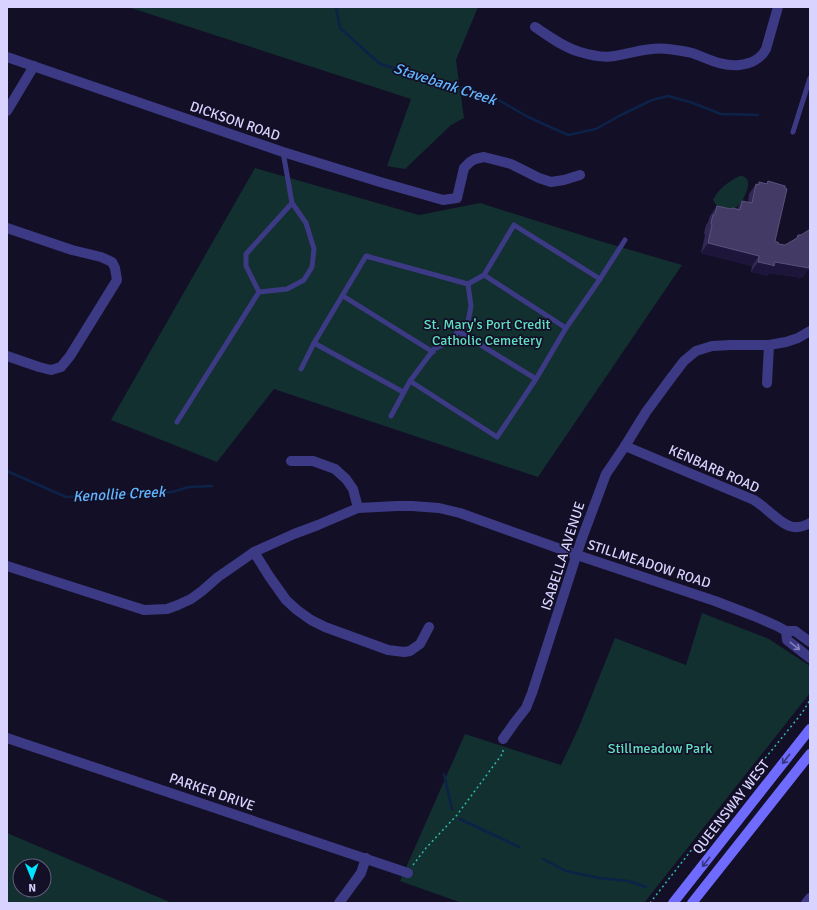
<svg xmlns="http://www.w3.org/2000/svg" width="817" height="910" viewBox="0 0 817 910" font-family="Signika,sans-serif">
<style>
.green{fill:#12302f;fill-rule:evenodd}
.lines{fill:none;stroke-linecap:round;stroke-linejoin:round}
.stream{stroke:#0c2248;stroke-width:2.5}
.path{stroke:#2fb8b0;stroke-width:1.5;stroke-dasharray:2 3;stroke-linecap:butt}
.service{stroke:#3d3a85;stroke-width:5}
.minor{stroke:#3d3a85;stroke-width:10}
.secondary{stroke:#6f6bff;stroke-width:10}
.wall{fill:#312854}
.shaded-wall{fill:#1d163a}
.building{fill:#433a66;stroke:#5a527e}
.oneway{stroke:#837fbc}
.oneway2{stroke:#38347d}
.labels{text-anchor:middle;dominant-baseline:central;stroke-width:3.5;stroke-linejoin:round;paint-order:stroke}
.street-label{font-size:14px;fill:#d9d4ff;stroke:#130f26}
.park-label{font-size:14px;fill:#5fe0c0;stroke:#130f26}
.water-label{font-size:15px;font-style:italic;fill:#62b6ff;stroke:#130f26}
</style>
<rect width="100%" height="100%" fill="#130f26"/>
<g class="green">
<polygon points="128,7 478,7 456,60 464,118 451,125 405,169 387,166 411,99"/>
<polygon points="255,168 419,215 480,203 600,241 682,265 538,477 274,389 217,462 111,420"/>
<path d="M740,176c2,0 4,0 6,2 6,5 -2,21 -6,26 -2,2 -5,4 -8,6l-14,-2 -5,-8c5,-11 16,-19 27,-24z"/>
<polygon points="702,613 769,639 810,666 810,693 644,903 462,903 400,881 465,734 561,765 579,727 615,638 686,665"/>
<path d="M7,833l165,70h-165zM20,866h24v24h-24z"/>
</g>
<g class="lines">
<g class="stream">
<polyline points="336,7 340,28 380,64 467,89 490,95 528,117 568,135 596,129 621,115 652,100 668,96 690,102 721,114 758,115"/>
<polyline points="7,471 66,497 172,492 189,487 212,486"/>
<polyline points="444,774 452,809"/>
<polyline points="460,819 519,847"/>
<polyline points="543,859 566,871 599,878 628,881 646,887"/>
</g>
<g class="path">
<polyline points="413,865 426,848 457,815 503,753 503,749"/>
<polyline points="650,903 711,825 802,713 810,700"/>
</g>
<g class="service">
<polyline points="793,132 810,78"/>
<polyline points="484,275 566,328"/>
<polyline points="468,284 484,275 514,225 600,279"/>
<polyline points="259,292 246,266 246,254 292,203"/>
<polyline points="343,296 433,352"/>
<polyline points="458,331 536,379"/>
<polyline points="314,343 403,392"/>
<polyline points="301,369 314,343 366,256 468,284 471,306 468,322 458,331 451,341 434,349 410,381 391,416"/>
<polyline points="410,381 497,437 536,379 566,328 600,279 625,240"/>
<polyline points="177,422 259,292 287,289 304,280 312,267 314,249 306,223 292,203 283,152"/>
</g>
<g class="minor">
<path d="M535,27c14,9 29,21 45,25 10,3 23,6 34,4 18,-3 35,-9 54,-7 8,1 16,2 24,4 15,5 30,14 47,12 11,-1 22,-6 27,-16l12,-42"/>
<polyline points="7,57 283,152 380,182 443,200 457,198 464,168 470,162 475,159 484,157 511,164 539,178 551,182 564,180 580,175"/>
<polyline points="7,111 34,66"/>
<polyline points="7,228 72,250 101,257 112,262 115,268 117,280 70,356 61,367 51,370 39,367 7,356"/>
<polyline points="767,383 769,345"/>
<path d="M625,446l129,54c4,3 9,6 13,10 14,11 24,24 43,13"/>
<polyline points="291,461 313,461 335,469 346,479 353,489 358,508"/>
<polyline points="254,552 269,576 286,600 297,610 311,620 325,627 388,650 404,652 410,651 420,644 429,627"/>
<polyline points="7,566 144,610 167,609 178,605 191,599 202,591 218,577 254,552 294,534 318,525 358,508 397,506 412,506 439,508 460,513 577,555 715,601 754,616 777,626 786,631 795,631 810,642"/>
<polyline points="786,631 787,640 810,658"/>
<polyline points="7,738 408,873"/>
<polyline points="503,739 515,722 526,708 532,693 581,541 606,474 625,446 646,412 671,378 684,361 696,351 712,346 731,345 769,345 786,342 798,338 810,331"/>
<polyline points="339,903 361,873 366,858"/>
<polyline points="806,903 810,898"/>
</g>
<g class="secondary">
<polyline points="673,903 810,729"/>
<polyline points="692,903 810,754"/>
</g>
</g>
<polygon class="wall" points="768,181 775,241 778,244 785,245 795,240 798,235 801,235 810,231 810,271 807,271 802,278 769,273 767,276 765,275 751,272 752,266 701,253 705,235 704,233 706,225 708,222 710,216 717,206 731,209 737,209 742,201 748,202 749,194 756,184 758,184 759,182 766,184"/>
<g class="shaded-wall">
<polygon points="708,243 759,256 752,266 701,253"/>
<polygon points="758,262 775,262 810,265 810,271 807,271 802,278 769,273 767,276 751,272"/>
</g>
<polygon class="building" points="768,181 785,186 785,188 787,189 775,241 779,243 778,244 785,245 797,238 798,235 801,235 809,230 810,231 810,265 809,265 809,268 775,262 774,266 772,265 758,262 759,256 708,243 712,225 711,223 713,215 715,214 717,206 731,209 733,208 740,210 742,201 752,203 756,184 759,185 759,182 767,184"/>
<defs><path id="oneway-shaft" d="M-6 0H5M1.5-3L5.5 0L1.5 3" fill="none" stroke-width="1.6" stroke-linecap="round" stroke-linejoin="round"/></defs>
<use class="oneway" href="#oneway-shaft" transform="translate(795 646) rotate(38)"/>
<g class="oneway2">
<use href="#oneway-shaft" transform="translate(786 759) rotate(128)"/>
<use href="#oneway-shaft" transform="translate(706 862) rotate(128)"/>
</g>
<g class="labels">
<g class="street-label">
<text transform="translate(235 121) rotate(19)">DICKSON ROAD</text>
<text transform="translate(714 469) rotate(24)">KENBARB ROAD</text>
<text transform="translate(563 556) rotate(-72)">ISABELLA AVENUE</text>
<text transform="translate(649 564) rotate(18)">STILLMEADOW ROAD</text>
<text transform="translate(212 792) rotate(19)">PARKER DRIVE</text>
<text transform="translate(731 807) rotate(-52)">QUEENSWAY WEST</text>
</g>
<g class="park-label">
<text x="487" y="324">St. Mary's Port Credit<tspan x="487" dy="16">Catholic Cemetery</tspan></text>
<text x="660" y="748">Stillmeadow Park</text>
</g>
<g class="water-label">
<text transform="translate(445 84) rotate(18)">Stavebank Creek</text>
<text transform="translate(119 494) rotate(-3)">Kenollie Creek</text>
</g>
</g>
<rect width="817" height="910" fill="none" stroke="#d9d4ff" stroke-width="16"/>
<g transform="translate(32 878) rotate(179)"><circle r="19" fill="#130f26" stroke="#625e7d"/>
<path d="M0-3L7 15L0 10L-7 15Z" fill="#00e5ff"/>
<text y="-6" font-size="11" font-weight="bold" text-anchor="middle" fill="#d9d4ff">N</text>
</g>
</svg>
